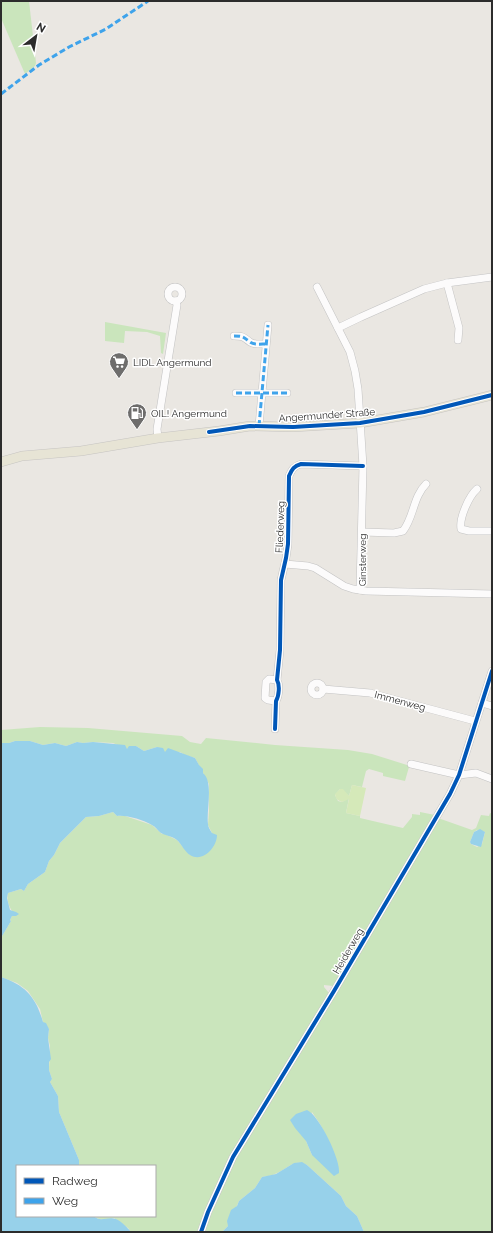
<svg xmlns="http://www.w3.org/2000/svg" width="493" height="1233" viewBox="0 0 493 1233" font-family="Raleway,sans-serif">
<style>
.green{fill:#cae5bc;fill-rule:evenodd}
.pitch{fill:#d5e9b9}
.water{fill:#97d1ea}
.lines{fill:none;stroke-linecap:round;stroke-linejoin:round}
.minor-casing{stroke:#c3c3c3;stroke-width:8}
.major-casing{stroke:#c6c4c2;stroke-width:10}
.minor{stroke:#fcfbfb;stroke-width:7}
.major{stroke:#e7e4d5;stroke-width:9}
.quiet{stroke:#3ea3eb;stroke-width:3;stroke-dasharray:6 3;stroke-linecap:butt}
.cycleway-casing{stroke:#fff;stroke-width:6}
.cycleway{stroke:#0057b8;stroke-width:4}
.labels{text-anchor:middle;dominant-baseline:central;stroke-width:3;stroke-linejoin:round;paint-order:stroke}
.poi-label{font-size:10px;fill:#2c2c2c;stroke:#fff;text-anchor:start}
.street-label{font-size:10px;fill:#2c2c2c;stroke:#fff}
</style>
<rect width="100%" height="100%" fill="#eae7e2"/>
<g class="green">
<polygon points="1,1 29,1 36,63 35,66 25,74 1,18"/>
<polygon points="105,322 166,333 163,354 161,353 160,336 147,332 125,331 124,343 105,341"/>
<path d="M40,727l48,1 94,8 8,6 11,2 5,-6 69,7 73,5 24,4 35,11 2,2 -4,14 -22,-5v-3l-14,-4 -3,2 -4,16 -10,-2 -3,11 -9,-7 -5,6 3,6 4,1 7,-4 -3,15 14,3v2l43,10 9,-11v-3l8,1v-3l15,3 -97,168 -5,3 -9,-1v2l5,6 -97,163 -33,76h-68l-3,-4 -14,-10c-7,2 -15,3 -20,-2h61v-50h-76v-6l-20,-48 -1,-16 -8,-14 2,-3 -3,-9 1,-24 -2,-8 1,-9 -6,-7 -3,-13 -12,-18 -11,-8 -16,-6v-39l10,-17 -1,-1 2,-4 3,-1c-5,-6 -9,-14 -7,-22l13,-4 3,2 4,-7 17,-12 4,-11 5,-6 6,-12 26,-26 13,-1 14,-4 4,4h8l27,9 10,9h3l12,6 13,15 22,-22 -4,-8 1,-15v-26l-14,-26 -10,-3 -5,-3 -15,1 -8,-6 -13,4 -8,-5 -9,3 -14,-6 -20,-1 -10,1 -6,-1 -11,4 -11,-3 -12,2 -13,-4h-15l-6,2h-8v-13z"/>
<path d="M490,813l2,1v418h-128l-7,-16 -11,-10 -5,-10 -34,-31c-14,-7 -20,5 -32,9 -4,2 -9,2 -13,3l-7,11 -16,13 -11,25 -6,6h-20l32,-74 204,-340 34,12 4,-2 5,-13 8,1zM477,830l8,2 -3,12 -5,3 -6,-3 -1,-2 4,-10zM312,1112l8,12 12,24 -20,7 -6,-14z"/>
</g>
<path class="pitch" d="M352,785l14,3 -6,28 -14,-3 3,-14 -7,3c-5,-2 -6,-3 -7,-8l5,-5h3l6,7z"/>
<g class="water">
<path d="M15,741h15l13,4 12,-2 11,3 11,-4 6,1 10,-1 32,3 2,4 2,-3h7l8,5 13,-4 6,1 2,4 3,-4 27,10 4,7 4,4v4c11,9 3,38 5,51 0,3 2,6 4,9l5,2c0,12 -14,28 -27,20 -5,-3 -8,-10 -12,-14 -5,-5 -12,-5 -17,-8 -3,-2 -5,-6 -9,-8 -9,-5 -25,-10 -35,-9l-4,-4 -14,4 -13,1 -26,26 -6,12 -5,6 -4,11 -17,12 -4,7 -3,-2 -13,4 -1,5 3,12 6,2 3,2 -3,2h-4l-2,4 1,1 -10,17v-195h8z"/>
<polygon points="480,829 485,832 481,847 471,844 470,842 474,832"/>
<path d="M1,977c24,8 35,20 42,45l3,1 3,6 -1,9 3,21 -2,3v8l3,9 -2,3 8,14 1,16 20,48v6h-62v50h77c6,7 14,0 22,3 5,2 11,8 15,13h-130z"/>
<path d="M307,1110c12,5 34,50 32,63l-5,3 -22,-21 -6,-14 -11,-13 -5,-8 6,-6z"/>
<polygon points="302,1162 307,1165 341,1196 346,1206 357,1216 364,1232 222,1232 228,1226 227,1221 231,1210 237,1206 239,1201 255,1188 262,1177 276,1174 294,1163"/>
</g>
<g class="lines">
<g class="minor-casing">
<g id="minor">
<polyline points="447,283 459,328 458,340"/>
<polyline points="317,287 350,352 355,371 358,389 363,466 360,590"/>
<circle cx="175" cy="294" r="7"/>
<polyline points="338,328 361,317 424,289 447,283 492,277"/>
<path d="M234,336c10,0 9,1 16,6 4,3 11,2 16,2"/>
<polyline points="236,393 287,393"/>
<polyline points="259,426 268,325"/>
<polyline points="158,438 157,429 177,305 176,301"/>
<path d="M477,489c-8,7 -18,29 -16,40l8,2h23"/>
<path d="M362,532l32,1 9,-2c11,-14 10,-34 23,-47"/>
<polyline points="285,564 308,566 315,568 344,586 353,589 366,591 492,594"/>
<circle cx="317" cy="689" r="6"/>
<polyline points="323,689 370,693 475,721"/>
<polyline points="276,701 268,700 265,698 266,682 269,679 277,680"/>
<polyline points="482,703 492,706"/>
<path d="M275,729l1,-28c3,-5 4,-16 1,-21l3,-30 1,-70 5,-22 2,-14 1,-68c3,-7 5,-10 12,-12l62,2"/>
<polyline points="411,764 459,775 476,773 492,779"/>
<polyline points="201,1232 208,1212 233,1157 334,991 450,794 459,775 492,671"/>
</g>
</g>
<g class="major-casing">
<polyline id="major" points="1,462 22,456 81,451 158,438 219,431 250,426 293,427 360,423 424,412 492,395"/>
</g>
<use href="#minor" class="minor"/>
<use href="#major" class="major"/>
<g class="quiet">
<polyline points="1,94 39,65 69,47 106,29 148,1"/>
<path d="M234,336c10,0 9,1 16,6 4,3 11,2 16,2"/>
<polyline points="236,393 287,393"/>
<polyline points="259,426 268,325"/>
</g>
<g class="cycleway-casing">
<g id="cycleway">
<polyline points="209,432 250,426 293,427 360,423 424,412 492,395"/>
<path d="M275,729l1,-28c3,-5 4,-16 1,-21l3,-30 1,-70 5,-22 2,-14 1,-68c3,-7 5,-10 12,-12l62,2"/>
<polyline points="201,1232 208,1212 233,1157 334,991 450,794 459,775 492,671"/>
</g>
</g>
<use href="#cycleway" class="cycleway"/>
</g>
<defs>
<g id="supermarket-pin" transform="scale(1)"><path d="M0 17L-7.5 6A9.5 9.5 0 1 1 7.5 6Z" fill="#6e6d6c" stroke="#fff"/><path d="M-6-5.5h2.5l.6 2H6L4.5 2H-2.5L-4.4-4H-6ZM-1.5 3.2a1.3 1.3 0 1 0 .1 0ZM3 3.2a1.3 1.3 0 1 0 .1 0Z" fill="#fff"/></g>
<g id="fuel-pin" transform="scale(1)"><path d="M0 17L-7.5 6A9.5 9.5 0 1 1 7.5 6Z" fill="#6e6d6c" stroke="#fff"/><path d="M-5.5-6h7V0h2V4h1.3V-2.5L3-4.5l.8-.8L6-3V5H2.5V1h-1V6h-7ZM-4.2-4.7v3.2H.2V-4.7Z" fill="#fff"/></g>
</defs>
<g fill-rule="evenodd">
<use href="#supermarket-pin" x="119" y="362"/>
<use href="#fuel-pin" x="137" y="413"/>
</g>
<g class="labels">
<g class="poi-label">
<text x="133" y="362">LIDL Angermund</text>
<text x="151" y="413">OIL! Angermund</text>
</g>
<g class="street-label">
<text transform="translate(327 415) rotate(-4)">Angermunder Straße</text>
<text transform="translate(280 527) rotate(-88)">Fliederweg</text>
<text transform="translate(362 560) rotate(-90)">Ginsterweg</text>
<text transform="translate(400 701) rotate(15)">Immenweg</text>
<text transform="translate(348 951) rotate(-60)">Heiderweg</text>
</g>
</g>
<rect width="493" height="1233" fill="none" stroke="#2c2c2c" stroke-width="4"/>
<rect x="16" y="1165" width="140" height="52" fill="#ffffff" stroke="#ababab"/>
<rect x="24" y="1178" width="20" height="6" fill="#0057b8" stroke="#ababab"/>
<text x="52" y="1185" font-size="12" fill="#2c2c2c">Radweg</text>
<rect x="24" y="1198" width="20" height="6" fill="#3ea3eb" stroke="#ababab"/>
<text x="52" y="1205" font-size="12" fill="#2c2c2c">Weg</text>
<g transform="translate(36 36) rotate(31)" stroke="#ffffff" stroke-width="3" paint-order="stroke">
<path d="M0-3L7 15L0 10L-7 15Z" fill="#2c2c2c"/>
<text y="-6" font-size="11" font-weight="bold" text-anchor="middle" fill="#2c2c2c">N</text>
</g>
</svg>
